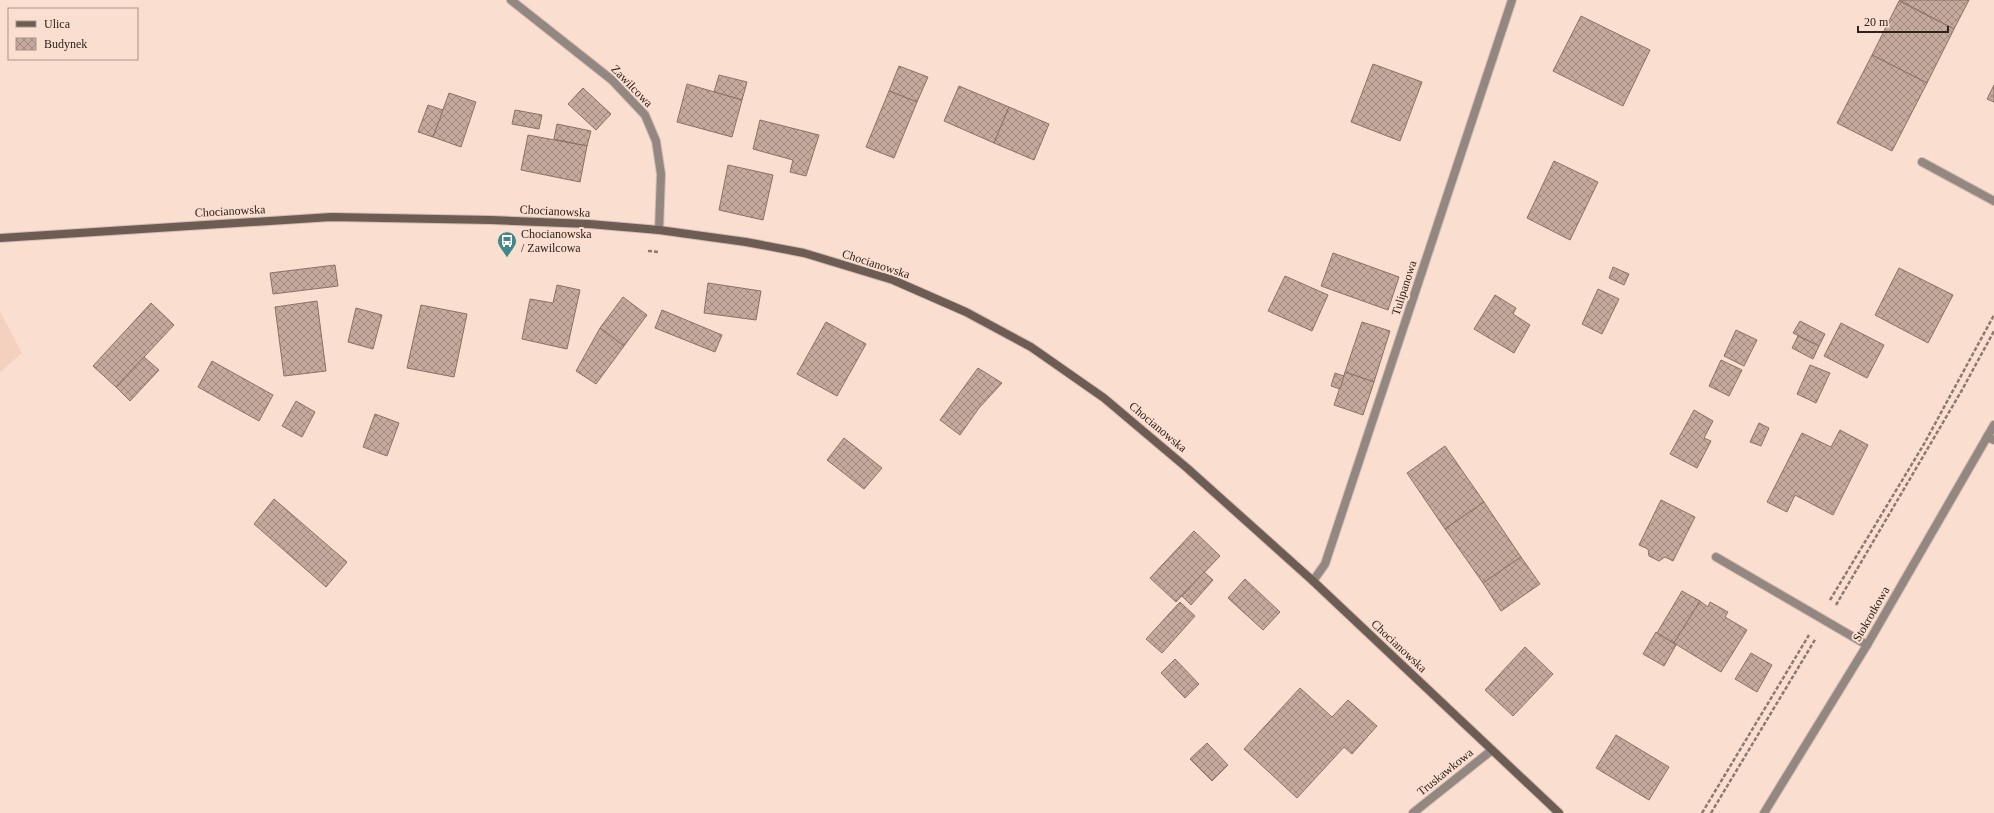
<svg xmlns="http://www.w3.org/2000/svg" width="1994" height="813" viewBox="0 0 1994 813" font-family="Georgia,serif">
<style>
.built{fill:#f4d0bf}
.building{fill:url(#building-cross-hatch);stroke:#8b7266}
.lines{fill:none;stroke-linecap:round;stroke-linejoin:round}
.lane-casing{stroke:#d5bcb0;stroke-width:10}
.street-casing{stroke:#d5bcb0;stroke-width:10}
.secondary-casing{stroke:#d5bcb0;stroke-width:10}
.path{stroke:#8c7a71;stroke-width:2.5;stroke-dasharray:4 2;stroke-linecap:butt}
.lane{stroke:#938782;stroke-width:8}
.street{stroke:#938782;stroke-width:8}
.secondary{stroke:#6c5c54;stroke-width:8}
.labels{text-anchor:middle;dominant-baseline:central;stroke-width:4;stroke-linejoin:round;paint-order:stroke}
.street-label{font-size:12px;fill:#2d231e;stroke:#faded0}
.poi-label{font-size:12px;fill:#2d231e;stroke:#faded0;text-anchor:start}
</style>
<defs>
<pattern id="building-cross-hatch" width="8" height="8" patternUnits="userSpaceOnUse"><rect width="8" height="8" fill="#c4a99c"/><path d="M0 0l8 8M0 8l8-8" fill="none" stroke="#a0897f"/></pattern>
</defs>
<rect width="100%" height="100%" fill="#faded0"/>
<polygon class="built" points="0,312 22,353 0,372"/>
<g class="building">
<polygon points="1899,0 1969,0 1954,29"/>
<polygon points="1899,1 1954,29 1927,83 1872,55"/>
<polygon points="1581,16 1650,50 1623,106 1553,71"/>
<polygon points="1872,55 1927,83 1892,151 1837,123"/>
<polygon points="1373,64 1422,82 1400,141 1351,122"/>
<polygon points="899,66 928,77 917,102 889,91"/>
<polygon points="719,75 747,82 742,100 714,92"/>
<polygon points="687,84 742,100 732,137 677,122"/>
<polygon points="1994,85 1994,102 1987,99"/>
<polygon points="959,86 1009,107 994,143 944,121"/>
<polygon points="583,88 611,114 596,130 568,104"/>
<polygon points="889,91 917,102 894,158 866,147"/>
<polygon points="449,93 476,102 461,147 433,137"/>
<polygon points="428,105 443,110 433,137 418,132"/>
<polygon points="1009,107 1049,124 1034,160 994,143"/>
<polygon points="515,110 542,115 539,129 512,124"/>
<polygon points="760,120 819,135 806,176 790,172 793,160 753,149"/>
<polygon points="557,124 591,131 587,146 554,139"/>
<polygon points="528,135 587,146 580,182 521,170"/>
<polygon points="1554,161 1598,182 1570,240 1527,218"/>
<polygon points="728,165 773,175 763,220 719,210"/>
<polygon points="1333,253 1399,277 1388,310 1321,286"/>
<polygon points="335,265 338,286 273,294 270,273"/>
<polygon points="1613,267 1629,274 1624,285 1609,278"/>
<polygon points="1899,268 1953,295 1928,343 1875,315"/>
<polygon points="1285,276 1328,295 1312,331 1268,311"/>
<polygon points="708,283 761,291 756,320 704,313"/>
<polygon points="557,285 580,290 567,349 522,339 530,299 553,303"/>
<polygon points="1598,289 1619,299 1602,334 1582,324"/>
<polygon points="1495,295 1516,308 1513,314 1530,325 1514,353 1474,329"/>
<polygon points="623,297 647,315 624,346 600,328"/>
<polygon points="317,301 326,371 284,376 275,307"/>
<polygon points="151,303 174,325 116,387 93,366"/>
<polygon points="421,305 467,314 454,377 407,368"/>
<polygon points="356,308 382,315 373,349 348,342"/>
<polygon points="662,310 722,335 715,352 655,328"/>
<polygon points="1800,321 1825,334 1819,346 1793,333"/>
<polygon points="826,322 866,344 837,396 797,374"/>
<polygon points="1362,322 1390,331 1374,382 1345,372"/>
<polygon points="1841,323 1884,345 1867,378 1824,356"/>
<polygon points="600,328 624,346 596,384 576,371"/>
<polygon points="1736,330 1757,340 1744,366 1724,356"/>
<polygon points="1798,336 1819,346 1813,359 1792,348"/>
<polygon points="144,357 159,370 130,401 116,387"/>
<polygon points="1721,360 1742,370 1729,396 1709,386"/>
<polygon points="212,361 273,395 259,421 198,387"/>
<polygon points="1810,365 1830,373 1816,403 1797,394"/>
<polygon points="978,368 1002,383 979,408 960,435 940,420"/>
<polygon points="1345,372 1374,382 1363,415 1334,405"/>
<polygon points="1335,373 1344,376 1340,389 1331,386"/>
<polygon points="296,401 315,412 302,437 282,426"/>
<polygon points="1694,410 1713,421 1704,438 1711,441 1697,468 1670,454"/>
<polygon points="375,414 399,423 387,456 363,447"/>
<polygon points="1759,423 1769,428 1761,446 1750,442"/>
<polygon points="1840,430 1868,445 1833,515 1795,495 1787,512 1767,502 1802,433 1831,447"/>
<polygon points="844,438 882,468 864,489 827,460"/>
<polygon points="1445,446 1484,502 1445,529 1407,473"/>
<polygon points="274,499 347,562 326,587 254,524"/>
<polygon points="1661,500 1695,517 1673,561 1665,557 1659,561 1649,556 1648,549 1639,545"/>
<polygon points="1484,502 1521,557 1483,583 1445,529"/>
<polygon points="1194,531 1220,556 1176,602 1150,578"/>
<polygon points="1521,557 1540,584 1501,611 1483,583"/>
<polygon points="1204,572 1213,580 1191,605 1182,596"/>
<polygon points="1245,579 1280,612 1263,630 1228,598"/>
<polygon points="1682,591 1700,601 1674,643 1657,633"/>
<polygon points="1700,601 1708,607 1710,602 1728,612 1725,617 1747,630 1721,672 1674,643"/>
<polygon points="1180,602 1195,616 1162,653 1146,639"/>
<polygon points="1656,632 1676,645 1664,666 1643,654"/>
<polygon points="1525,647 1553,674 1513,716 1485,690"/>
<polygon points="1751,653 1772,665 1757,692 1735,679"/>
<polygon points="1175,659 1199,684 1185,698 1161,673"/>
<polygon points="1300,688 1332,717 1348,700 1377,726 1352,754 1344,747 1297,798 1244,749"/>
<polygon points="1616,735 1669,767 1649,800 1596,768"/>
<polygon points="1207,743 1228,765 1212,781 1190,759"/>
</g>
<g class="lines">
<g class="lane-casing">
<g id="lane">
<polyline points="1922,162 1994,201"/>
<polyline points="1987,437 1994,440"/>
<polyline points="1716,557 1867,645"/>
</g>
</g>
<g class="street-casing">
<g id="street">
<polyline points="511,0 612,80 645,115 656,141 661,174 659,230"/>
<polyline points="1313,581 1325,564 1512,0"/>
<polyline points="1413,813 1492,750"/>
<polyline points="1764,813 1867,645 1994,425"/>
</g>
</g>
<g class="secondary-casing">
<polyline id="secondary" points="0,238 331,217 491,220 589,224 659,230 746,242 804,253 893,280 966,312 1031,347 1104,398 1187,468 1313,581 1559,813"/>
</g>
<g class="path">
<polyline points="648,251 659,252"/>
<polyline points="1830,600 1924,444 1994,315"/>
<polyline points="1836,605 1962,390 1994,331"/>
<polyline points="1702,813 1809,635"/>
<polyline points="1711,813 1816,638"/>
</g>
<use href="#lane" class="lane"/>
<use href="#street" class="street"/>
<use href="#secondary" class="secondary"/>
</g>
<defs>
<g id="bus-pin" transform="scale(1)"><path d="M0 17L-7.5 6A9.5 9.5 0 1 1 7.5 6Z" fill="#40888a" stroke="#faded0"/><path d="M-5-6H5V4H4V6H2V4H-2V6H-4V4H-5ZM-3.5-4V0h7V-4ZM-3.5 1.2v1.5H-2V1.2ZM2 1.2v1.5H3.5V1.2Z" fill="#fff"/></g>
</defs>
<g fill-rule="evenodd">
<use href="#bus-pin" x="507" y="241"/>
</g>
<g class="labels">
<g class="street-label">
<text transform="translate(632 86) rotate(46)">Zawilcowa</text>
<text transform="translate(230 211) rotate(-3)">Chocianowska</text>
<text transform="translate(555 211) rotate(3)">Chocianowska</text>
<text transform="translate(876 264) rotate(18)">Chocianowska</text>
<text transform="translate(1404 288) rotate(-72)">Tulipanowa</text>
<text transform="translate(1158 427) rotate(40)">Chocianowska</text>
<text transform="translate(1871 614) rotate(-60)">Stokrotkowa</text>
<text transform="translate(1399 646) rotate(43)">Chocianowska</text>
<text transform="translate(1445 772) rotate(-39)">Truskawkowa</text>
</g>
<g class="poi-label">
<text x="521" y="234">Chocianowska<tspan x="521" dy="14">/ Zawilcowa</tspan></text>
</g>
</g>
<rect x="8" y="8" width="130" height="52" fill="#faded0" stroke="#a89389"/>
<rect x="16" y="21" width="20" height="6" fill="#6c5c54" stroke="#a89389"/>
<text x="44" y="28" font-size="12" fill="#2d231e">Ulica</text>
<rect x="16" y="38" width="20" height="12" fill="url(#building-cross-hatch)" stroke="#a89389"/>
<text x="44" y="48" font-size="12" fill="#2d231e">Budynek</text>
<path d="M1858 26v6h90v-6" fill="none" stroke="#2d231e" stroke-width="2"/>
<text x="1864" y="26" font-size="12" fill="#2d231e" stroke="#faded0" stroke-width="3" paint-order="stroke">20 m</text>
</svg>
